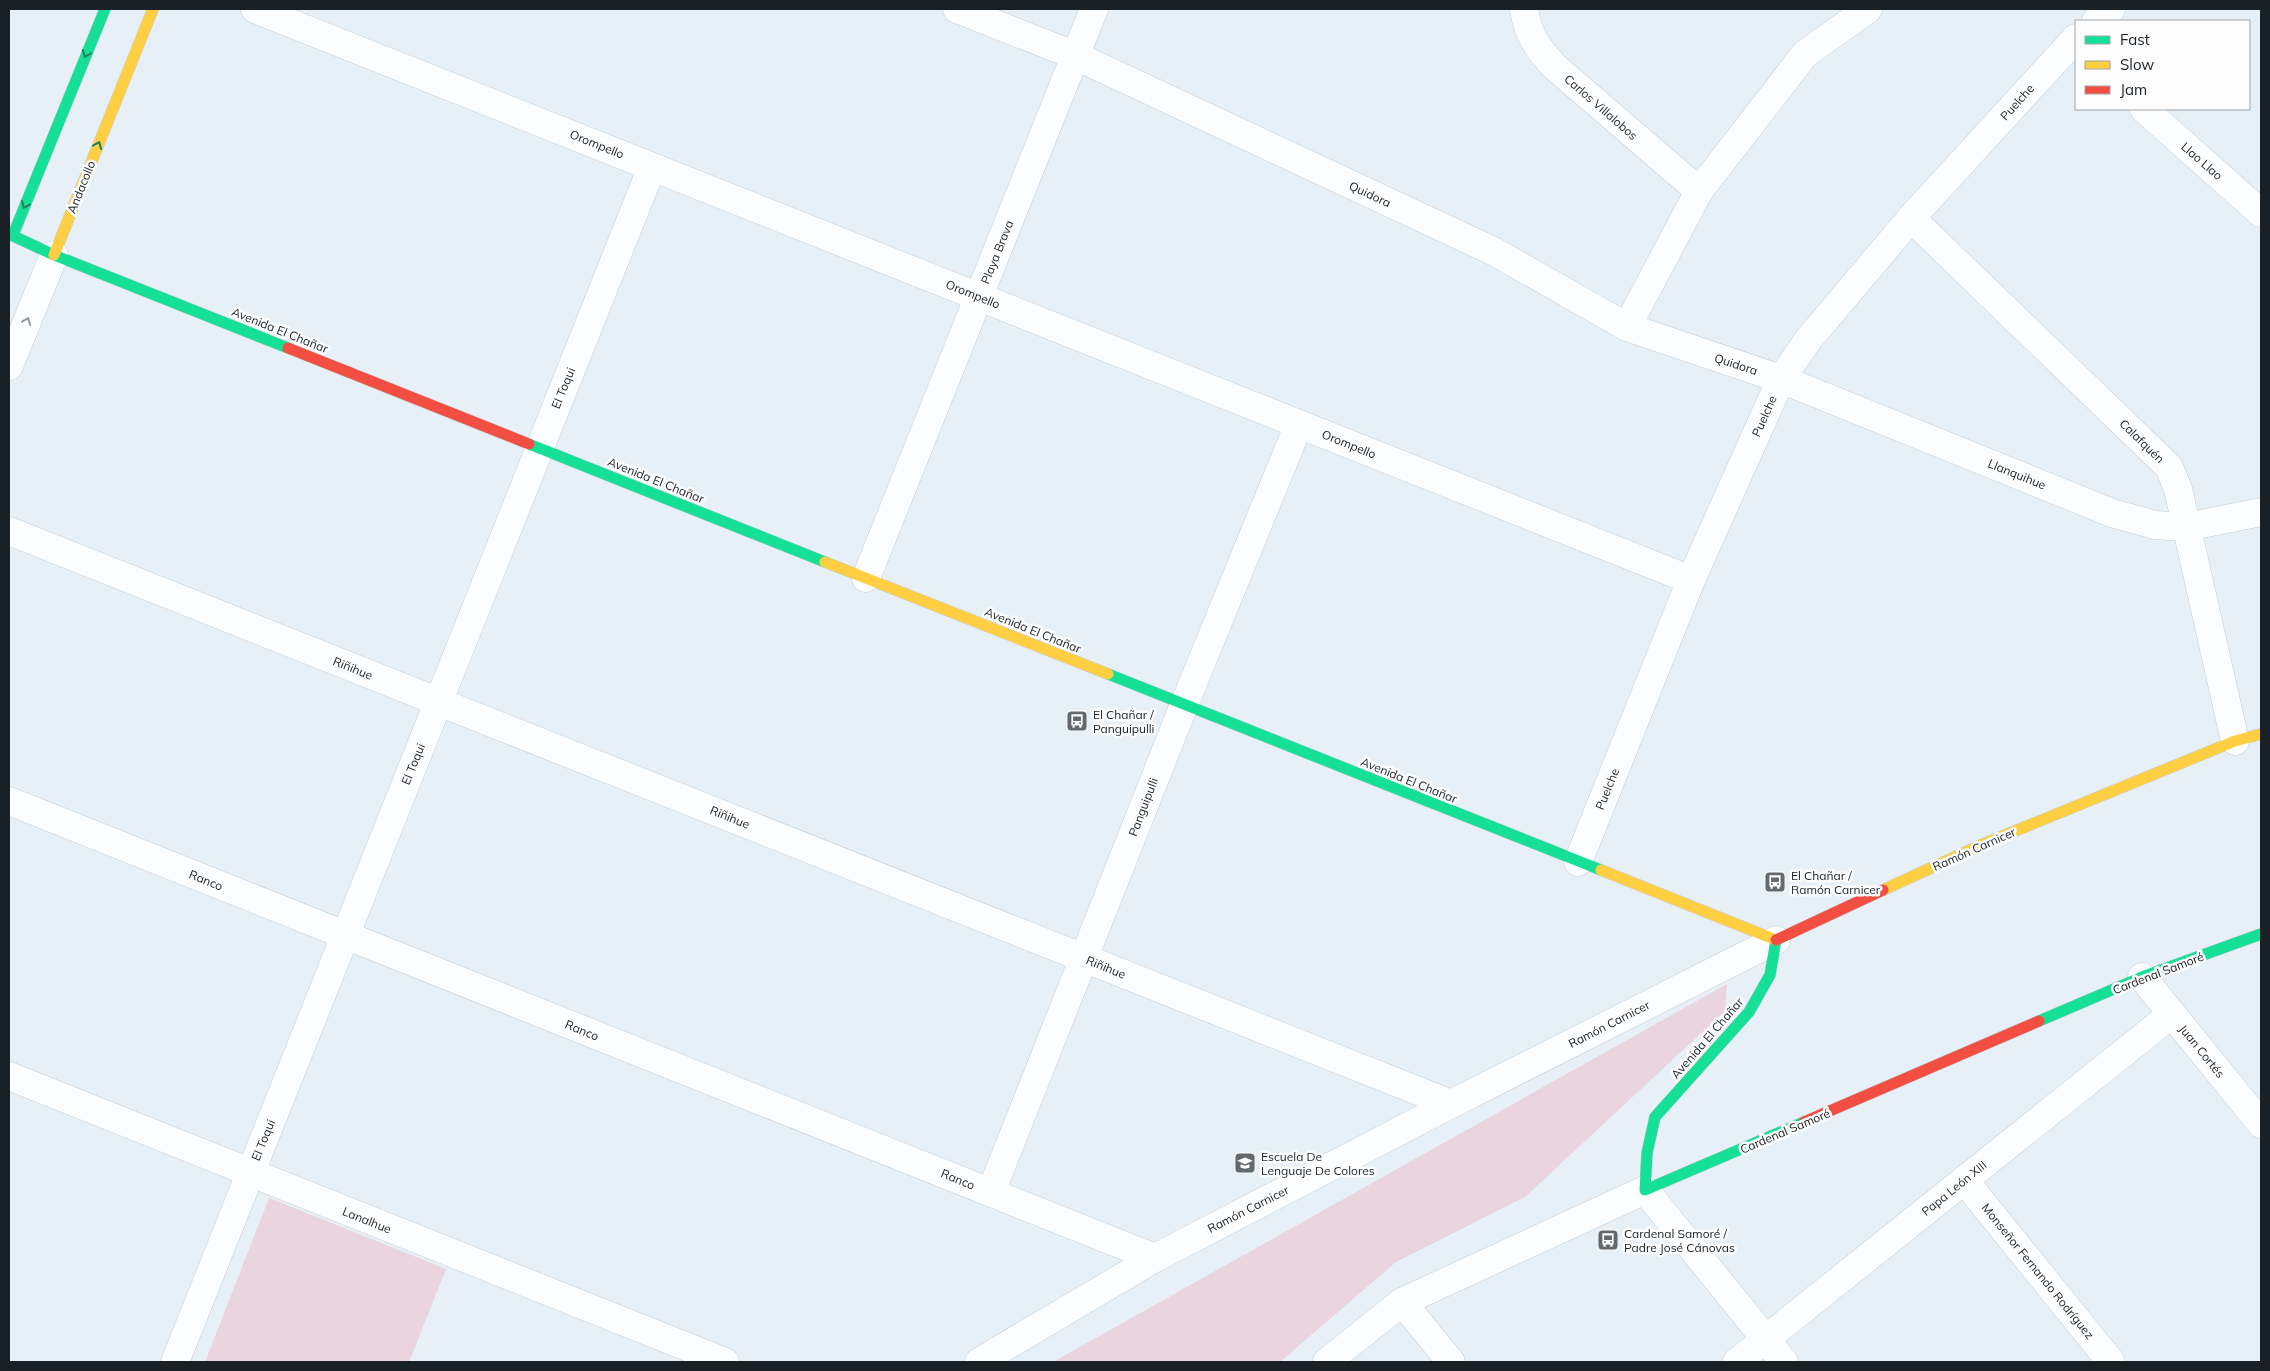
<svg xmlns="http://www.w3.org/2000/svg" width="2270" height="1371" viewBox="0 0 2270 1371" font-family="Mulish,sans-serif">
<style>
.green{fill:#ead4dd}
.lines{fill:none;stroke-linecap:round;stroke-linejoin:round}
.street-casing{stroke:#c5cdd3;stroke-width:29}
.fast-casing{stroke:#c5cdd3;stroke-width:12}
.slow-casing{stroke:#c5cdd3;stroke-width:12}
.jam-casing{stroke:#c5cdd3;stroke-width:12}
.street{stroke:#fcfdfe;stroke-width:28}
.fast{stroke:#16e098;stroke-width:11}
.slow{stroke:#ffcf43;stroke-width:11}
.jam{stroke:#f24e42;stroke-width:11}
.oneway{stroke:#18805f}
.oneway2{stroke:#969a9d}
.labels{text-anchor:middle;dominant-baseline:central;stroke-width:5;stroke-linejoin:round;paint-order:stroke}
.street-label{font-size:12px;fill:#1a2126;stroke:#fcfcfc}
.poi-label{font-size:12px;fill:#1a2126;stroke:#fcfcfc;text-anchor:start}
</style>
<rect width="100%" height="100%" fill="#e8f0f7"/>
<g class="green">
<polygon points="1727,984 1725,1011 1525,1197 1396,1262 1280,1362 1053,1362"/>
<polygon points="269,1198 446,1269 409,1362 205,1362"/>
</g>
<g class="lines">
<g class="street-casing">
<g id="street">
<polyline points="255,9 1691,580"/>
<polyline points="957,9 1076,56 1495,252 1627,327 1781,379 2112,513 2155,525 2186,527 2261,512"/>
<path d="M1524,9c3,24 14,40 31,58l144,124"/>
<polyline points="2096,21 2111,9"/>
<polyline points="2144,109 2261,213"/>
<polyline points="1911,218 2169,467 2178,489 2235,741"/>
<polyline points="1627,327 1699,191 1805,54 1868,9"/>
<polyline points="9,366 54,255"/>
<polyline points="9,531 1451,1104"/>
<polyline points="866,578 1094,9"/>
<polyline points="9,801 1155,1258"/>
<polyline points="1578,862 1691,580 1781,379 1808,340 1911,218 2076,38"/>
<polyline points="2142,977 2261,1124"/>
<polyline points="9,1076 725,1362"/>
<polyline points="1964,1180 2111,1362"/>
<polyline points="991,1192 1184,705 1299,424"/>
<polyline points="1402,1302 1451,1362"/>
<polyline points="175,1362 652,167"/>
<polyline points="979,1362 1155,1258 1451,1104 1776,940"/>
<polyline points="1327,1362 1402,1302 1645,1190 1784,1362"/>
<polyline points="1737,1362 2172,1014"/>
</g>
</g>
<g class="fast-casing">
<g id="fast">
<polyline points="9,234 54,255 288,348"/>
<polyline points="13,235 105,9"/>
<polyline points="529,444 825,562"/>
<polyline points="1108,674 1601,870"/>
<polyline points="1776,940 1770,975 1749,1012 1655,1117 1647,1153 1645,1190 1804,1122"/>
<polyline points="2039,1021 2142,977 2261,934"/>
</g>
</g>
<g class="slow-casing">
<g id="slow">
<polyline points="54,255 153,9"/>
<polyline points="825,562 1108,674"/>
<polyline points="1601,870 1776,940"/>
<polyline points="1883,890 1981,845 2235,741 2261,734"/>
</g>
</g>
<g class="jam-casing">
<g id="jam">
<polyline points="288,348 529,444"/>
<polyline points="1776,940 1883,890"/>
<polyline points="1804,1122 2039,1021"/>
</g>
</g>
<use href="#street" class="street"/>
<use href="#fast" class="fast"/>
<use href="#slow" class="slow"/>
<use href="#jam" class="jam"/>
</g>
<defs><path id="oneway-chevron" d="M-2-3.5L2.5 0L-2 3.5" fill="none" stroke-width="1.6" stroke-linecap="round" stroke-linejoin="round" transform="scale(1.25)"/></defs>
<g class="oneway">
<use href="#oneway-chevron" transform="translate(86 54) rotate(112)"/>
<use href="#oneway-chevron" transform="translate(98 145) rotate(-68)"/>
<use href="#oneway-chevron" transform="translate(25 205) rotate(112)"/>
</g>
<use class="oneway2" href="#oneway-chevron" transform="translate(27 321) rotate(-68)"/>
<defs>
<g id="bus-square" transform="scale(1.125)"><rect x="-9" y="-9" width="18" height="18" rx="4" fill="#62696f" stroke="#fcfcfc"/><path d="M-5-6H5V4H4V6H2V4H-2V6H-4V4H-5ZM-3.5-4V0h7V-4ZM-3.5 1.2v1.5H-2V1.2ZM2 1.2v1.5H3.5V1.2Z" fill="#fff"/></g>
<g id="school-square" transform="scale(1.125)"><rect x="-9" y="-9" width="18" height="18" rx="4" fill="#62696f" stroke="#fcfcfc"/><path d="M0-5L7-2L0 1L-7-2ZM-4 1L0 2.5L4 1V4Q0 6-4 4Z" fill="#fff"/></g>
</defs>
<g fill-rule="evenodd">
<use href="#bus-square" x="1077" y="721"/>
<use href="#bus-square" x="1775" y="882"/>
<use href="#school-square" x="1245" y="1163"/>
<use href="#bus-square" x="1608" y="1240"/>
</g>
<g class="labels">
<g class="street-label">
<text transform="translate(2017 102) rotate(-48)">Puelche</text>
<text transform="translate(1601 107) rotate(41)">Carlos Villalobos</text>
<text transform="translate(597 144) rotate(22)">Orompello</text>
<text transform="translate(2202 161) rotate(41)">Llao Llao</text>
<text transform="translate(81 187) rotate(-68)">Andacollo</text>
<text transform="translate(1370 194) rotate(25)">Quidora</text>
<text transform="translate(997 252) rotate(-68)">Playa Brava</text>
<text transform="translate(973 294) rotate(22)">Orompello</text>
<text transform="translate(280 330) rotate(22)">Avenida El Chañar</text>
<text transform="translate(1736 364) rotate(18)">Quidora</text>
<text transform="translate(563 388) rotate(-68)">El Toqui</text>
<text transform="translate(1764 416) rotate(-66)">Puelche</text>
<text transform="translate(2142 441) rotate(44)">Calafquén</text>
<text transform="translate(1349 444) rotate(22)">Orompello</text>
<text transform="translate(2017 474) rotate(22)">Llanquihue</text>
<text transform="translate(656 480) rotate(22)">Avenida El Chañar</text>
<text transform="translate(1033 630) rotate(22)">Avenida El Chañar</text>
<text transform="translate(353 668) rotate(22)">Riñihue</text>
<text transform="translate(413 764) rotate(-68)">El Toqui</text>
<text transform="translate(1409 780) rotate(22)">Avenida El Chañar</text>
<text transform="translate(1607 789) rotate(-68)">Puelche</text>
<text transform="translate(1143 807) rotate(-69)">Panguipulli</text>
<text transform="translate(730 817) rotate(22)">Riñihue</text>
<text transform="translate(1974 849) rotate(-24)">Ramón Carnicer</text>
<text transform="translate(206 880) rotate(22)">Ranco</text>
<text transform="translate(1106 967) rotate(22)">Riñihue</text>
<text transform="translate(2158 973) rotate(-21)">Cardenal Samoré</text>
<text transform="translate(1609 1024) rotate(-27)">Ramón Carnicer</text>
<text transform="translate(582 1030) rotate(22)">Ranco</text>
<text transform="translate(1707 1038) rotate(-49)">Avenida El Chañar</text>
<text transform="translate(2202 1051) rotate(51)">Juan Cortés</text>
<text transform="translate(1785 1131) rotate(-23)">Cardenal Samoré</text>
<text transform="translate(263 1140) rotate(-68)">El Toqui</text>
<text transform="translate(958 1179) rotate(22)">Ranco</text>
<text transform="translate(1954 1188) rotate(-39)">Papa León XIII</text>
<text transform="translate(1248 1209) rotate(-27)">Ramón Carnicer</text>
<text transform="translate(367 1220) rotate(22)">Lanalhue</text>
<text transform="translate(2038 1271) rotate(51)">Monseñor Fernando Rodríguez</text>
</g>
<g class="poi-label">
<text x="1093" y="714">El Chañar /<tspan x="1093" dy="14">Panguipulli</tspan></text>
<text x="1791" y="875">El Chañar /<tspan x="1791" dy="14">Ramón Carnicer</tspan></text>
<text x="1261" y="1156">Escuela De<tspan x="1261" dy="14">Lenguaje De Colores</tspan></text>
<text x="1624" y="1233">Cardenal Samoré /<tspan x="1624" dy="14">Padre José Cánovas</tspan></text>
</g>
</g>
<rect width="2270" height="1371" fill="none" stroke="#1a2126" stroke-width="20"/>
<rect x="2075" y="20" width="175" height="90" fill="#fcfcfc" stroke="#a2a4a6"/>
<rect x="2085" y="36" width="25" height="8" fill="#16e098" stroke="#a2a4a6"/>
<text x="2120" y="45" font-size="15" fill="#1a2126">Fast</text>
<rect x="2085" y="61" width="25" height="8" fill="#ffcf43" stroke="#a2a4a6"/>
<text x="2120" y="70" font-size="15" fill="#1a2126">Slow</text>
<rect x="2085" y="86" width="25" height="8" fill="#f24e42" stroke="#a2a4a6"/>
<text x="2120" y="95" font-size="15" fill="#1a2126">Jam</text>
</svg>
